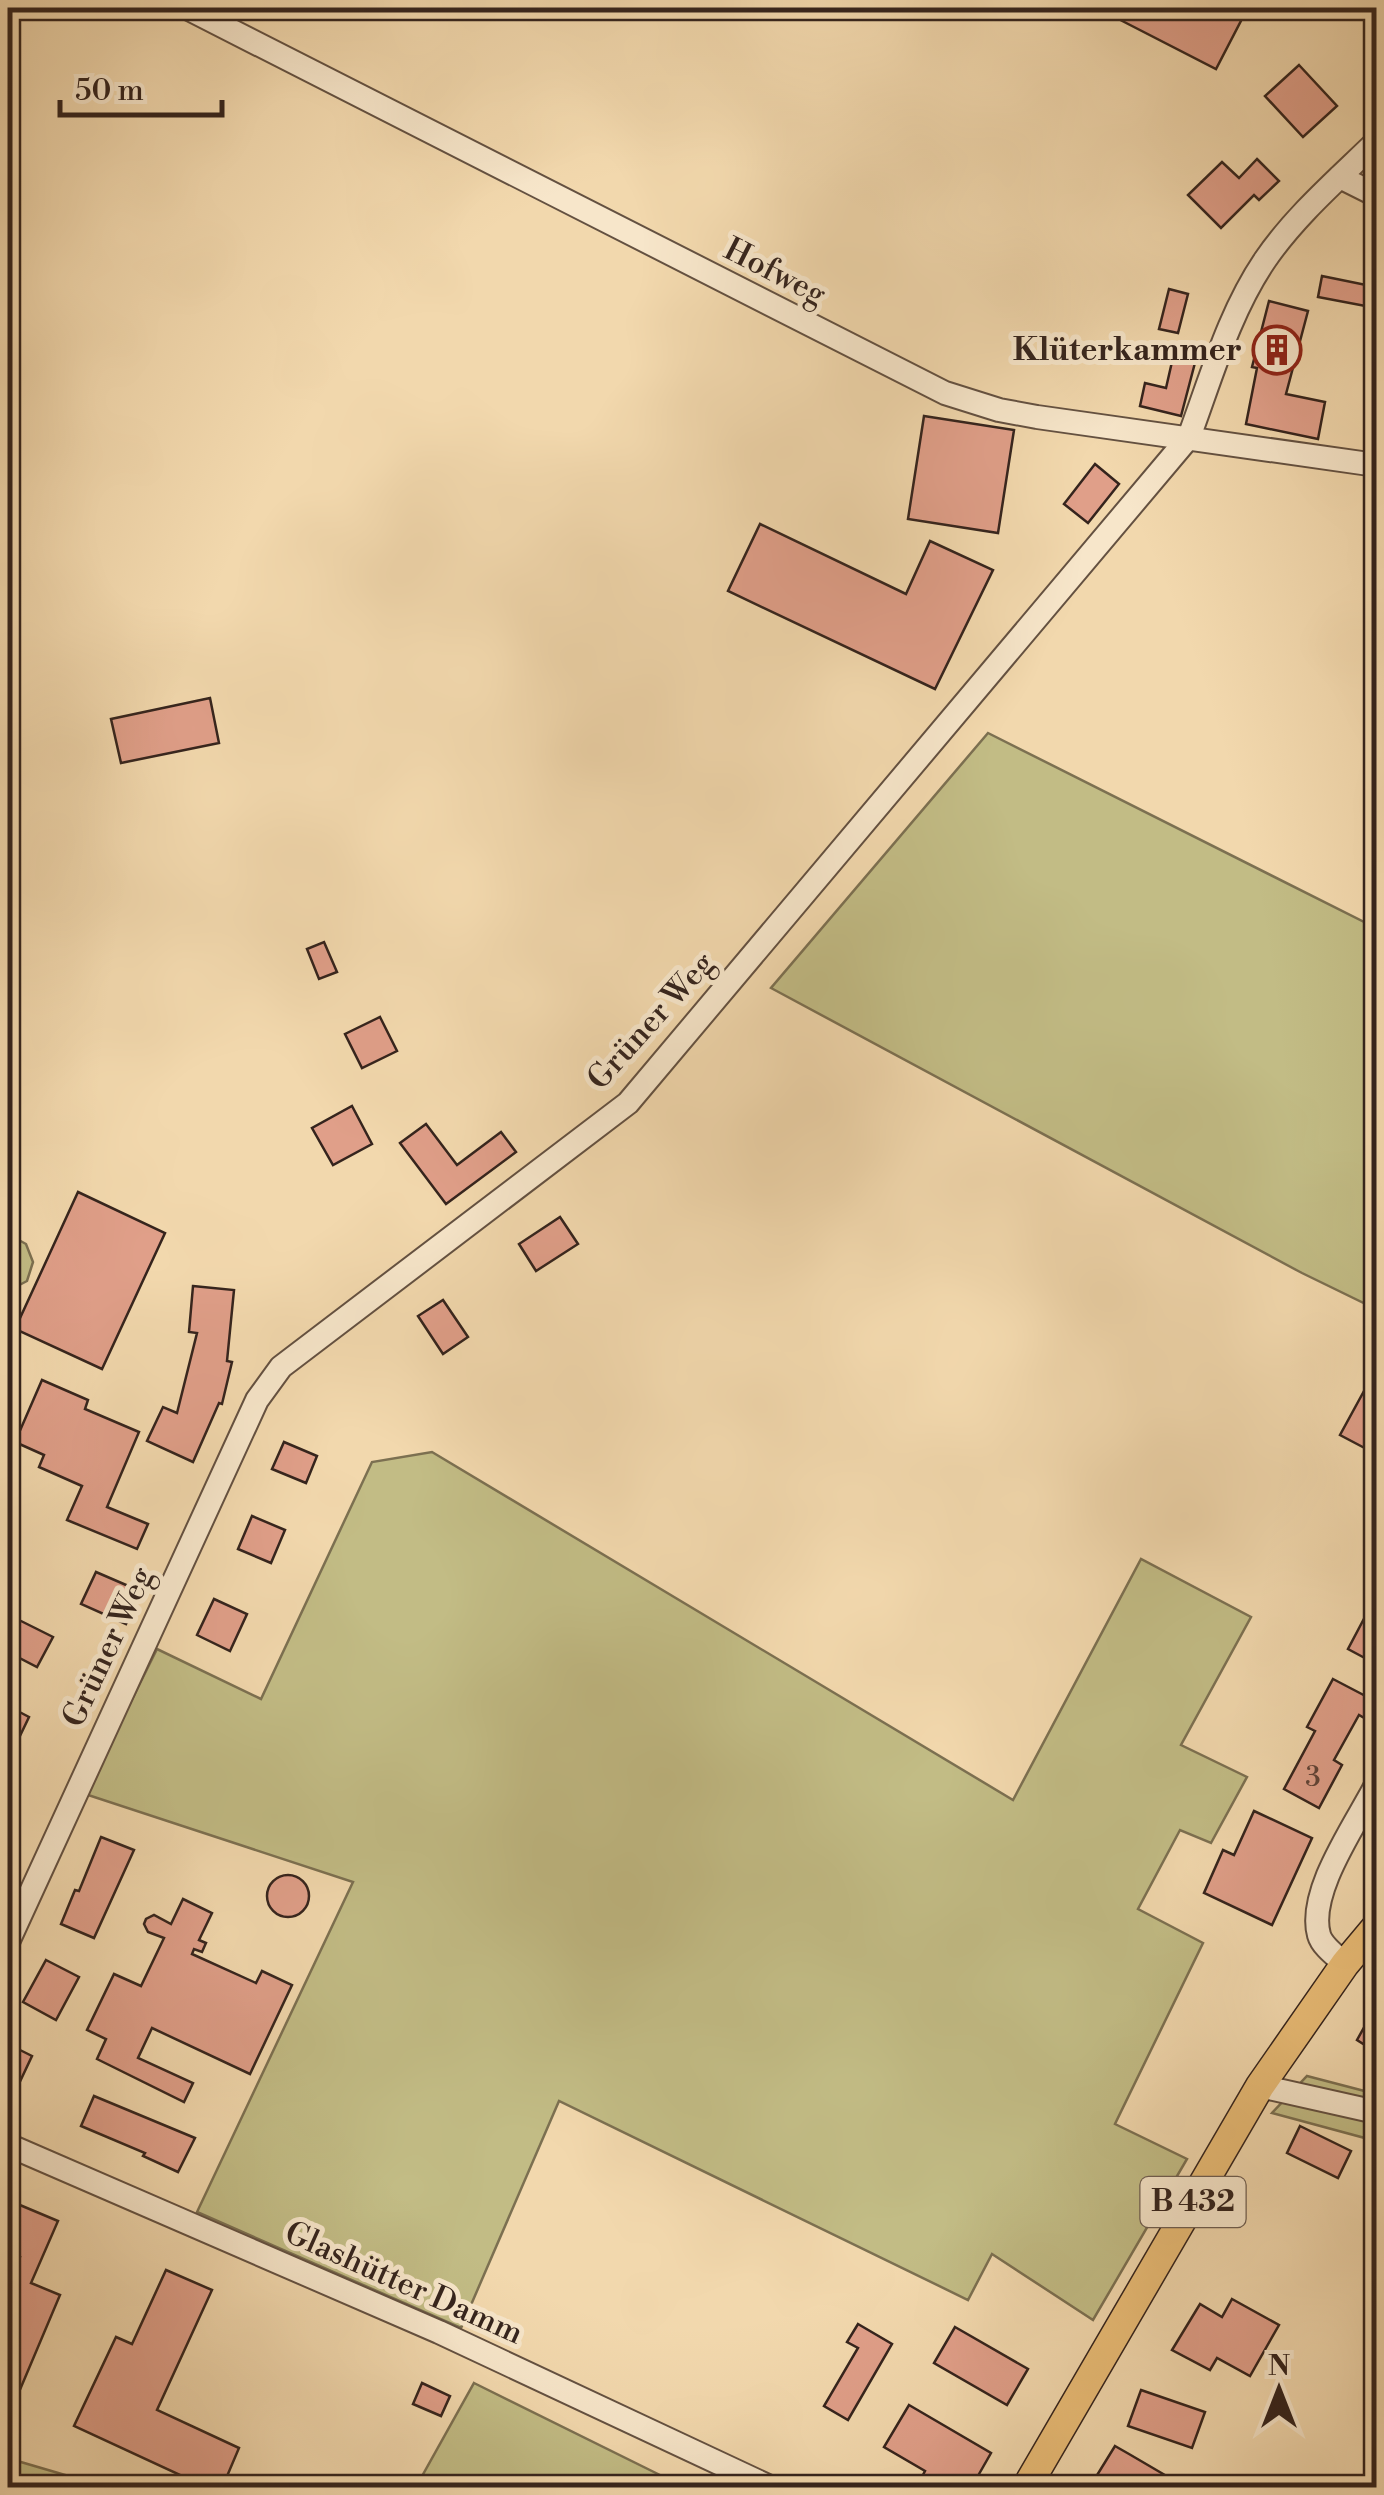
<svg xmlns="http://www.w3.org/2000/svg" width="1384" height="2495" viewBox="0 0 1384 2495" font-family="'Libre Bodoni',serif">
<style>
.green{fill:#c2bc85;stroke:#7c7051;stroke-width:2.5}
.building{fill:#e09f89;stroke:#35241d;stroke-width:2.5}
.lines{fill:none;stroke-linecap:round;stroke-linejoin:round}
.minor-casing{stroke:#645141;stroke-width:26}
.major-casing{stroke:#35241d;stroke-width:31}
.minor{stroke:#f7e6ca;stroke-width:22}
.major{stroke:#e9bc76;stroke-width:28}
.labels{text-anchor:middle;dominant-baseline:central;stroke-width:10;stroke-linejoin:round;paint-order:stroke}
.number-label{font-size:28px;fill:#604338}
.shield{fill:#f7e6ca;stroke:#6f5e51;stroke-width:2.5}
.shield-label{font-size:30px;font-weight:bold;fill:#35241d}
.street-label{font-size:32px;fill:#35241d;stroke:#f7e6ca}
.poi-label{font-size:32px;font-weight:bold;fill:#35241d;stroke:#f7e6ca;text-anchor:end}
</style>
<rect width="100%" height="100%" fill="#f2d8ad"/>
<filter id="stains"><feTurbulence type="fractalNoise" baseFrequency=".002" numOctaves="4"/><feColorMatrix values="0 0 0 0 .2 0 0 0 0 .09 0 0 0 0 .02 0 0 0 .5 -.17"/></filter>
<radialGradient id="worn" r=".72"><stop offset=".6" stop-color="#630" stop-opacity="0"/><stop offset="1" stop-color="#630" stop-opacity=".3"/></radialGradient>
<g class="green">
<polygon points="988,733 1376,928 1376,1309 1302,1273 771,988"/>
<polygon points="8,1234 26,1244 33,1262 27,1281 8,1291"/>
<polygon points="432,1452 1013,1800 1141,1559 1251,1617 1181,1745 1247,1777 1211,1843 1180,1830 1138,1909 1203,1943 1115,2124 1187,2159 1093,2320 992,2254 968,2300 559,2101 461,2328 197,2212 353,1882 85,1794 157,1649 261,1699 372,1462"/>
<polygon points="1307,2076 1376,2094 1376,2141 1272,2113"/>
<polygon points="474,2383 672,2481 669,2487 416,2487"/>
<polygon points="14,2460 106,2487 8,2487 8,2474"/>
</g>
<g class="building">
<polygon points="1097,8 1230,8 1244,15 1216,69"/>
<polygon points="1299,65 1337,106 1303,137 1265,96"/>
<polygon points="1257,159 1279,181 1259,200 1254,195 1221,228 1188,195 1222,162 1239,178"/>
<polygon points="1322,276 1376,287 1376,308 1318,297"/>
<polygon points="1169,289 1188,294 1178,333 1159,329"/>
<polygon points="1269,301 1308,311 1286,394 1325,402 1318,439 1246,424 1257,368 1252,367"/>
<polygon points="1174,353 1196,359 1181,416 1140,406 1145,383 1166,388"/>
<polygon points="924,416 1014,430 998,533 908,519"/>
<polygon points="1095,464 1119,484 1088,523 1064,504"/>
<polygon points="760,524 906,594 930,541 993,570 935,689 728,591"/>
<polygon points="210,698 219,743 121,763 111,719"/>
<polygon points="324,942 337,972 319,979 307,949"/>
<polygon points="380,1017 397,1051 362,1068 345,1034"/>
<polygon points="352,1106 372,1144 333,1165 312,1128"/>
<polygon points="426,1124 457,1165 501,1132 516,1152 446,1204 400,1143"/>
<polygon points="78,1192 165,1233 102,1369 15,1329"/>
<polygon points="560,1217 578,1244 536,1271 519,1244"/>
<polygon points="193,1286 234,1290 227,1361 232,1362 222,1404 219,1403 193,1462 147,1441 163,1407 177,1413 197,1333 189,1332"/>
<polygon points="443,1300 468,1337 443,1354 418,1316"/>
<polygon points="1376,1369 1376,1454 1340,1435"/>
<polygon points="42,1380 88,1400 85,1409 139,1432 107,1507 148,1524 137,1549 67,1520 82,1486 39,1467 44,1455 15,1442"/>
<polygon points="284,1442 317,1456 306,1483 272,1469"/>
<polygon points="252,1516 285,1530 271,1563 238,1549"/>
<polygon points="96,1572 140,1591 126,1624 81,1604"/>
<polygon points="1376,1596 1376,1664 1348,1649"/>
<polygon points="214,1599 247,1614 230,1651 197,1635"/>
<polygon points="13,1617 53,1637 37,1667 8,1652 8,1628"/>
<polygon points="1333,1679 1375,1701 1366,1719 1359,1715 1334,1760 1342,1765 1319,1808 1284,1789 1315,1731 1307,1727"/>
<polygon points="8,1706 29,1717 8,1761"/>
<polygon points="1254,1811 1312,1838 1272,1925 1204,1893 1223,1850 1234,1855"/>
<polygon points="101,1837 134,1850 94,1938 61,1924 75,1890 79,1891"/>
<circle cx="288" cy="1896" r="21"/>
<polygon points="183,1899 212,1913 199,1940 206,1943 202,1952 194,1949 192,1954 256,1983 262,1971 292,1985 250,2074 152,2028 138,2058 193,2083 184,2102 97,2059 106,2039 87,2030 114,1974 141,1986 164,1938 148,1932 144,1924 146,1919 154,1915 171,1924"/>
<polygon points="46,1960 79,1977 56,2020 23,2002"/>
<polygon points="1376,2006 1376,2052 1357,2040"/>
<polygon points="8,2044 32,2056 8,2107"/>
<polygon points="94,2096 195,2138 178,2172 143,2156 145,2153 81,2126"/>
<polygon points="1300,2126 1351,2151 1338,2178 1287,2153"/>
<polygon points="8,2200 58,2221 31,2283 60,2295 8,2418 8,2287 20,2257 8,2252"/>
<polygon points="166,2270 212,2290 157,2410 239,2448 222,2488 208,2488 74,2426 116,2337 132,2344"/>
<polygon points="1232,2299 1279,2325 1250,2376 1217,2358 1210,2370 1172,2350 1200,2304 1222,2317"/>
<polygon points="858,2324 892,2344 848,2420 824,2406 858,2348 847,2342"/>
<polygon points="955,2327 1028,2369 1007,2405 934,2363"/>
<polygon points="422,2383 450,2396 441,2416 413,2404"/>
<polygon points="1141,2390 1205,2412 1192,2448 1128,2426"/>
<polygon points="909,2405 991,2453 971,2488 916,2488 925,2471 884,2447"/>
<polygon points="1115,2446 1129,2454 1187,2488 1108,2488 1094,2480"/>
</g>
<g class="lines">
<g class="minor-casing">
<g id="minor">
<polyline points="187,8 945,393 999,410 1037,417 1376,465"/>
<polyline points="1340,177 1376,195"/>
<path d="M8,1942l249,-542 24,-33 347,-264 561,-666c22,-59 40,-124 76,-177 30,-44 73,-81 111,-118"/>
<path d="M1345,1964c-9,-8 -23,-18 -26,-29 -12,-43 37,-111 57,-150"/>
<polyline points="1260,2086 1376,2112"/>
<polyline points="8,2145 439,2332 772,2488"/>
</g>
</g>
<g class="major-casing">
<polyline id="major" points="1026,2488 1260,2086 1345,1964 1376,1927"/>
</g>
<use href="#minor" class="minor"/>
<use href="#major" class="major"/>
</g>
<defs>
<g id="building-ring" transform="scale(2.5)"><circle r="9.5" fill="#f7e6ca" stroke="#8f2418" stroke-width="1.5"/><path d="M-4-6H4V6H1V3H-1V6H-4ZM-2.5-4.3h1.7v1.8h-1.7ZM.8-4.3h1.7v1.8H.8ZM-2.5-1h1.7V.8h-1.7ZM.8-1h1.7V.8H.8Z" fill="#8f2418"/></g>
</defs>
<g fill-rule="evenodd">
<use href="#building-ring" x="1277" y="350"/>
</g>
<g class="labels">
<g class="number-label">
<text x="1313" y="1777">3</text>
</g>
<rect class="shield" x="1140.5" y="2177" width="105" height="50" rx="8"/>
<g class="shield-label">
<text x="1193" y="2202">B 432</text>
</g>
<g class="street-label">
<text transform="translate(775 272) rotate(27)">Hofweg</text>
<text transform="translate(651 1021) rotate(-48)">Grüner Weg</text>
<text transform="translate(108 1647) rotate(-65)">Grüner Weg</text>
<text transform="translate(404 2283) rotate(24)">Glashütter Damm</text>
</g>
<g class="poi-label">
<text x="1242" y="350">Klüterkammer</text>
</g>
</g>
<rect width="1384" height="2495" fill="none" stroke="#f2d8ad" stroke-width="40"/>
<rect x="10" y="10" width="1364" height="2475" fill="none" stroke="#35241d" stroke-width="5"/>
<rect x="20" y="20" width="1344" height="2455" fill="none" stroke="#35241d" stroke-width="2.5"/>
<g transform="translate(1279 2390)" stroke="#f7e6ca" stroke-width="8" paint-order="stroke">
<path d="M0-8L18 38L0 25L-18 38Z" fill="#35241d"/>
<text y="-15" font-size="28" font-weight="bold" text-anchor="middle" fill="#35241d">N</text>
</g>
<path d="M60 100v15h162v-15" fill="none" stroke="#35241d" stroke-width="5"/>
<text x="75" y="100" font-size="30" fill="#35241d" stroke="#f7e6ca" stroke-width="8" paint-order="stroke">50 m</text>
<rect width="100%" height="100%" filter="url(#stains)"/>
<rect width="100%" height="100%" fill="url(#worn)"/>
</svg>
